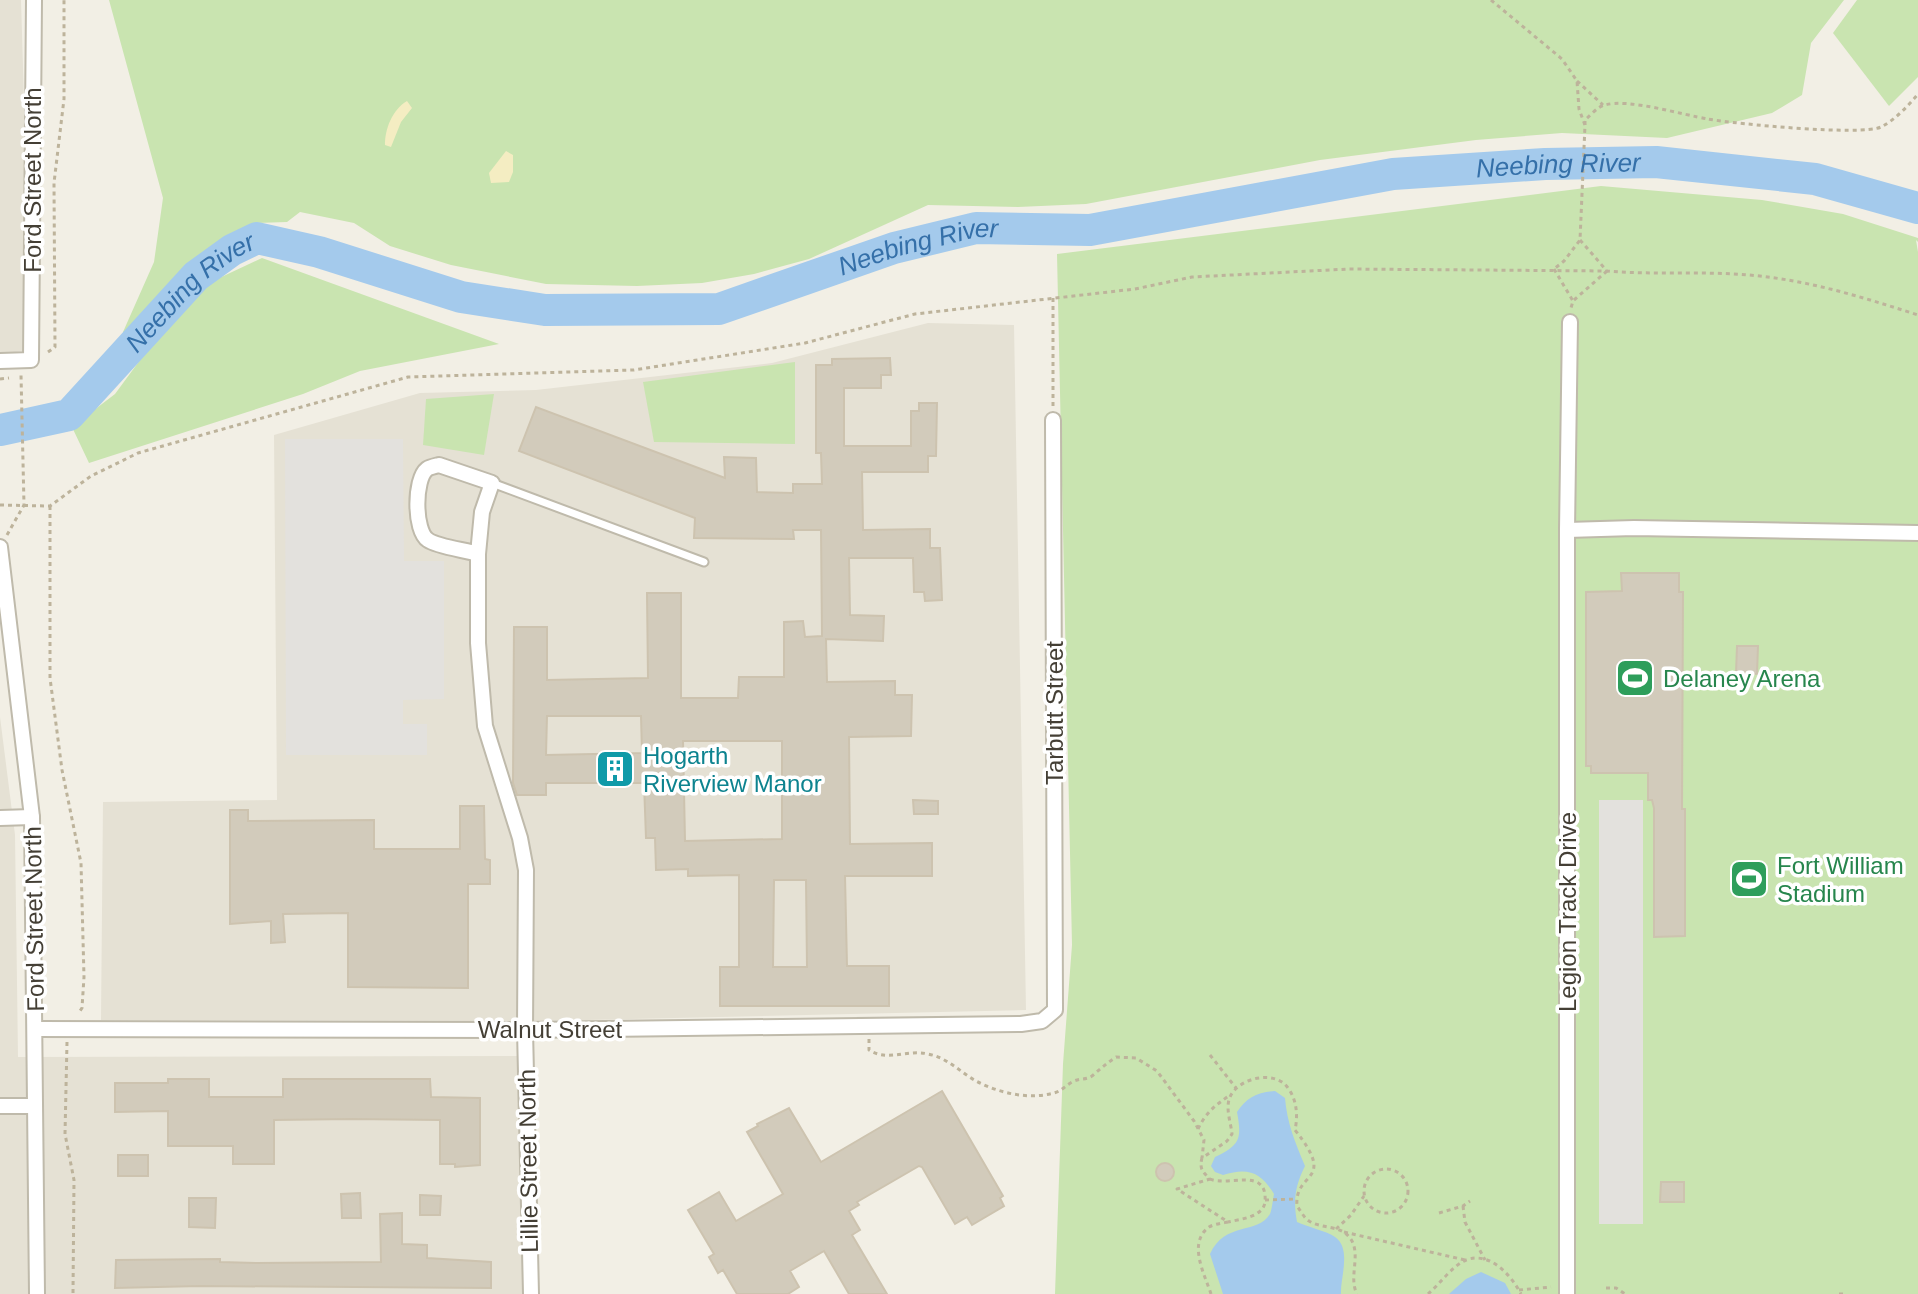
<svg xmlns="http://www.w3.org/2000/svg" width="1918" height="1294" viewBox="0 0 1918 1294" font-family="Arial,sans-serif">
<style>
.residential{fill:#e5e1d4}
.green{fill:#c9e4b0}
.sand{fill:#f4edc2}
.parking{fill:#e3e1dd}
.water{fill:#a4caec}
.lines{fill:none;stroke-linecap:round;stroke-linejoin:round}
.river{stroke:#a4caec;stroke-width:32}
.building{fill:#d2cbbb;stroke:#cdc3af;stroke-width:2;fill-rule:evenodd}
.lane-casing{stroke:#bfbaab;stroke-width:11}
.street-casing{stroke:#bfbaab;stroke-width:18}
.path{stroke:#bdb39b;stroke-width:3;stroke-dasharray:4 4;stroke-linecap:butt}
.lane{stroke:#fff;stroke-width:7}
.street{stroke:#fff;stroke-width:14}
.labels{text-anchor:middle;dominant-baseline:central;stroke-width:7;stroke-linejoin:round;paint-order:stroke}
.street-label{font-size:24px;fill:#443f35;stroke:#fff}
.leisure-label{font-size:24px;fill:#27864d;stroke:#fff;text-anchor:start}
.culture-label{font-size:24px;fill:#0d838f;stroke:#fff;text-anchor:start}
.water-label{font-size:26px;font-style:italic;fill:#3570a9;stroke:#fff}
</style>
<rect width="100%" height="100%" fill="#f2efe5"/>
<g class="residential">
<polygon points="0,0 21,0 32,369 0,369"/>
<polygon points="928,323 1014,325 1026,1010 543,1021 101,1020 103,802 277,800 274,435 420,393 536,390 772,363"/>
<polygon points="0,717 15,835 18,1057 534,1056 536,1294 0,1294"/>
</g>
<g class="green">
<path d="M109,0h1735l-33,43 -9,52 -30,18 -105,25 -105,-5 -86,7 -156,20 -234,44 -68,3 -90,-2 -119,54 -55,15 -52,9 -65,3 -91,-2 -95,-19 -61,-19 -36,-23 -54,-11 -13,10 -31,1 1,15c-59,28 -94,71 -135,120l1,-26 31,-70 9,-64z"/>
<polygon points="1857,0 1918,0 1918,77 1889,106 1833,33"/>
<polygon points="1601,186 1762,200 1843,214 1918,238 1918,242 1916,240 1918,252 1918,1294 1055,1294 1063,1064 1072,945 1057,254"/>
<polygon points="262,258 499,344 360,371 303,394 89,463 72,427 115,394 157,337 195,295 215,280"/>
<polygon points="795,362 795,444 654,442 643,382"/>
<polygon points="494,394 484,455 423,445 426,399"/>
</g>
<g class="sand">
<path d="M407,101l5,7 -11,14 -10,25 -6,-2c0,-16 7,-35 22,-44z"/>
<polygon points="506,151 513,155 513,172 509,182 491,183 489,173"/>
</g>
<g class="parking">
<polygon points="285,439 403,439 404,561 444,561 444,699 403,700 403,724 427,724 427,755 286,755"/>
<rect x="1599" y="800" width="44" height="424"/>
</g>
<g class="water">
<path d="M1275,1091l10,7c2,25 10,44 20,68 -10,20 -12,34 -8,56 10,5 30,9 38,15 17,12 5,41 6,57h-118l-13,-40c15,-33 47,-19 60,-40 2,-5 3,-15 4,-20 -13,-22 -26,-27 -51,-19l-8,-3 -4,-6 4,-9c25,-12 27,-18 22,-45 9,-14 20,-20 38,-21z"/>
<polygon points="1481,1272 1505,1283 1511,1294 1449,1294 1466,1279"/>
</g>
<g class="lines">
<path class="river" id="s1" d="M0,430l69,-15 127,-139 36,-26 25,-12 62,14 142,45 84,13 174,-1 175,-61 82,-20 114,2 303,-56 152,-10 111,-2 159,17 103,29"/>
</g>
<g class="building">
<path d="M890,358l1,17h-10v13h-37v58h67v-35h8v-8h18l-1,53h-8v16h-66l1,58 67,-1v19h10l2,52 -17,1 -1,-9h-10l-1,-34h-64l1,57 34,1 -1,25 -57,-2 1,43 68,-1v14h17l-1,41 -62,1 1,107 82,-1v33h-87l2,90h42v40h-169v-39h19v-92l-51,1v-7l-32,1 -1,-32h-9l-2,-55h-98v12h-29l-4,-12 1,-156h33v53l101,-2 -1,-85h34v105h57l1,-21h45v-55l19,-1 2,16 17,-1 -1,-106h-28l1,9 -100,-1 1,-20 -176,-67 17,-44 189,71 -1,-21 32,1 1,34 36,1v-9h29l-1,-31h-5v-88h16v-6zM547,716h94l1,37 -96,2zM683,741h99v98l-97,2zM774,880h32l1,87h-34z"/>
<polygon points="1621,573 1679,573 1679,592 1683,592 1682,809 1685,809 1685,936 1654,937 1654,808 1652,800 1648,800 1648,773 1591,773 1591,766 1586,766 1586,592 1622,591"/>
<polygon points="1737,646 1758,646 1757,674 1736,673"/>
<polygon points="913,800 938,801 938,814 914,814"/>
<polygon points="460,806 484,806 485,859 490,860 490,884 468,884 468,988 348,987 348,913 283,914 285,942 271,943 271,921 230,924 230,810 248,810 248,821 374,820 374,849 460,849"/>
<polygon points="168,1079 209,1079 209,1097 283,1097 283,1079 430,1079 431,1097 480,1098 480,1165 455,1167 455,1164 440,1164 440,1120 351,1119 274,1120 274,1164 233,1164 233,1146 168,1146 168,1111 115,1112 115,1083 168,1083"/>
<polygon points="942,1091 1003,1196 1000,1198 1004,1206 972,1225 967,1217 955,1224 922,1167 919,1166 857,1202 859,1205 849,1211 860,1230 852,1235 887,1294 849,1294 824,1251 790,1271 799,1287 788,1294 737,1294 723,1270 718,1273 709,1257 714,1254 688,1210 719,1192 736,1221 783,1194 747,1132 758,1126 757,1124 789,1108 821,1162"/>
<rect x="118" y="1155" width="30" height="21"/>
<circle cx="1165" cy="1172" r="9"/>
<polygon points="1661,1182 1684,1182 1684,1202 1660,1202"/>
<polygon points="360,1193 361,1218 342,1218 341,1194"/>
<polygon points="420,1195 441,1196 440,1215 420,1215"/>
<polygon points="189,1198 216,1198 215,1228 189,1227"/>
<polygon points="402,1213 402,1244 427,1245 427,1258 491,1262 491,1288 200,1286 115,1288 116,1260 220,1259 220,1262 257,1263 381,1262 380,1214"/>
</g>
<g class="lines">
<g class="lane-casing">
<polyline id="lane" points="492,483 704,562"/>
</g>
<g class="street-casing">
<g id="street">
<polyline points="0,361 31,360 34,0"/>
<polyline points="1567,530 1634,528 1918,533"/>
<polyline points="0,547 32,817 37,1294"/>
<path d="M478,554l4,-42 10,-29 -53,-18c-4,1 -9,2 -12,4 -13,10 -13,62 1,71 10,7 38,10 50,14v89l7,83 35,112 6,32 -1,160 6,264"/>
<polyline points="0,818 32,817"/>
<polyline points="36,1029 525,1030 1021,1024 1042,1021 1055,1010 1053,420"/>
<polyline points="0,1106 35,1106"/>
<polyline points="1567,1294 1567,530 1570,322"/>
</g>
</g>
<g class="path">
<polyline points="1491,0 1562,59 1577,81 1579,109 1585,125 1580,240 1564,261 1554,269"/>
<polyline points="1577,81 1603,105"/>
<path d="M1585,125v-5c6,-5 13,-14 20,-15 23,-7 78,10 103,14 28,5 153,17 173,8 14,-7 27,-21 37,-33"/>
<path d="M1580,240l27,31c47,4 95,0 142,4 59,5 113,22 169,40"/>
<polyline points="1554,269 1573,301 1571,308"/>
<polyline points="1574,300 1607,271"/>
<polyline points="48,352 55,347 54,183 64,99 64,0"/>
<polyline points="0,379 9,378"/>
<polyline points="1053,406 1053,298"/>
<polyline points="0,505 50,506 91,476 138,453 408,377 634,370 805,343 915,314 1135,289 1192,277 1349,269 1607,271"/>
<polyline points="50,506 50,678 62,770 81,863 84,977 82,1008 78,1014"/>
<polyline points="7,535 24,505 21,375"/>
<path d="M869,1039v11c19,12 39,-1 59,4 20,4 32,18 48,27 23,12 52,19 78,12 8,-2 13,-9 20,-12 7,-3 12,-1 18,-5 8,-7 15,-13 24,-19l20,1 21,13 37,50 10,19 -2,18"/>
<polyline points="67,1042 65,1134 74,1180 73,1294"/>
<polyline points="1210,1055 1236,1088"/>
<path d="M1198,1129c8,-17 18,-24 32,-34"/>
<circle cx="1386" cy="1191" r="22"/>
<path d="M1210,1179c18,8 58,-13 55,23 -2,15 -24,17 -37,20"/>
<polyline points="1265,1200 1297,1199"/>
<polyline points="1463,1206 1465,1222 1485,1260"/>
<polyline points="1439,1213 1463,1206 1470,1201"/>
<polyline points="1336,1229 1351,1215 1364,1196"/>
<polyline points="1344,1232 1465,1260"/>
<polyline points="1606,1288 1616,1288 1625,1294"/>
<polyline points="1519,1290 1551,1287"/>
<path d="M1211,1294c-6,-19 -24,-51 -2,-67 5,-3 14,-4 19,-5l-51,-33 33,-10c-7,-7 -11,-10 -8,-21l25,-17 5,-7c-1,-11 -7,-26 -2,-37 8,-19 45,-28 58,-9 9,12 10,28 7,42 43,54 -1,40 2,76 4,5 7,12 12,15 13,8 32,4 41,17 12,16 -2,39 7,56"/>
<path d="M1428,1294c12,-10 24,-28 38,-34 24,-9 45,15 55,34"/>
<polyline points="1839,1294 1847,1294"/>
</g>
<use href="#lane" class="lane"/>
<use href="#street" class="street"/>
</g>
<defs>
<g id="stadium-square" transform="scale(2)"><rect x="-9" y="-9" width="18" height="18" rx="4" fill="#2e9e5b" stroke="#fff"/><path d="M0-5a6.5 5 0 1 0 0 10a6.5 5 0 1 0 0-10ZM-3.5-1.8h7v3.6h-7Z" fill="#fff"/></g>
<g id="building-square" transform="scale(2)"><rect x="-9" y="-9" width="18" height="18" rx="4" fill="#0f9aa8" stroke="#fff"/><path d="M-4-6H4V6H1V3H-1V6H-4ZM-2.5-4.3h1.7v1.8h-1.7ZM.8-4.3h1.7v1.8H.8ZM-2.5-1h1.7V.8h-1.7ZM.8-1h1.7V.8H.8Z" fill="#fff"/></g>
</defs>
<g fill-rule="evenodd">
<use href="#stadium-square" x="1635" y="678"/>
<use href="#building-square" x="615" y="769"/>
<use href="#stadium-square" x="1749" y="879"/>
</g>
<g class="labels">
<g class="street-label">
<text transform="translate(32 180) rotate(-90)">Ford Street North</text>
<text transform="translate(1054 713) rotate(-90)">Tarbutt Street</text>
<text transform="translate(1567 912) rotate(-90)">Legion Track Drive</text>
<text transform="translate(34 919) rotate(-91)">Ford Street North</text>
<text x="550" y="1029">Walnut Street</text>
<text transform="translate(528 1161) rotate(-91)">Lillie Street North</text>
</g>
<g class="leisure-label">
<text x="1663" y="678">Delaney Arena</text>
<text x="1777" y="865">Fort William<tspan x="1777" dy="28">Stadium</tspan></text>
</g>
<g class="culture-label">
<text x="643" y="755">Hogarth<tspan x="643" dy="28">Riverview Manor</tspan></text>
</g>
<g class="water-label">
<text stroke="none"><textPath href="#s1" startOffset="1660">Neebing River</textPath></text>
<text stroke="none"><textPath href="#s1" startOffset="1012">Neebing River</textPath></text>
<text stroke="none"><textPath href="#s1" startOffset="244">Neebing River</textPath></text>
</g>
</g>
</svg>
